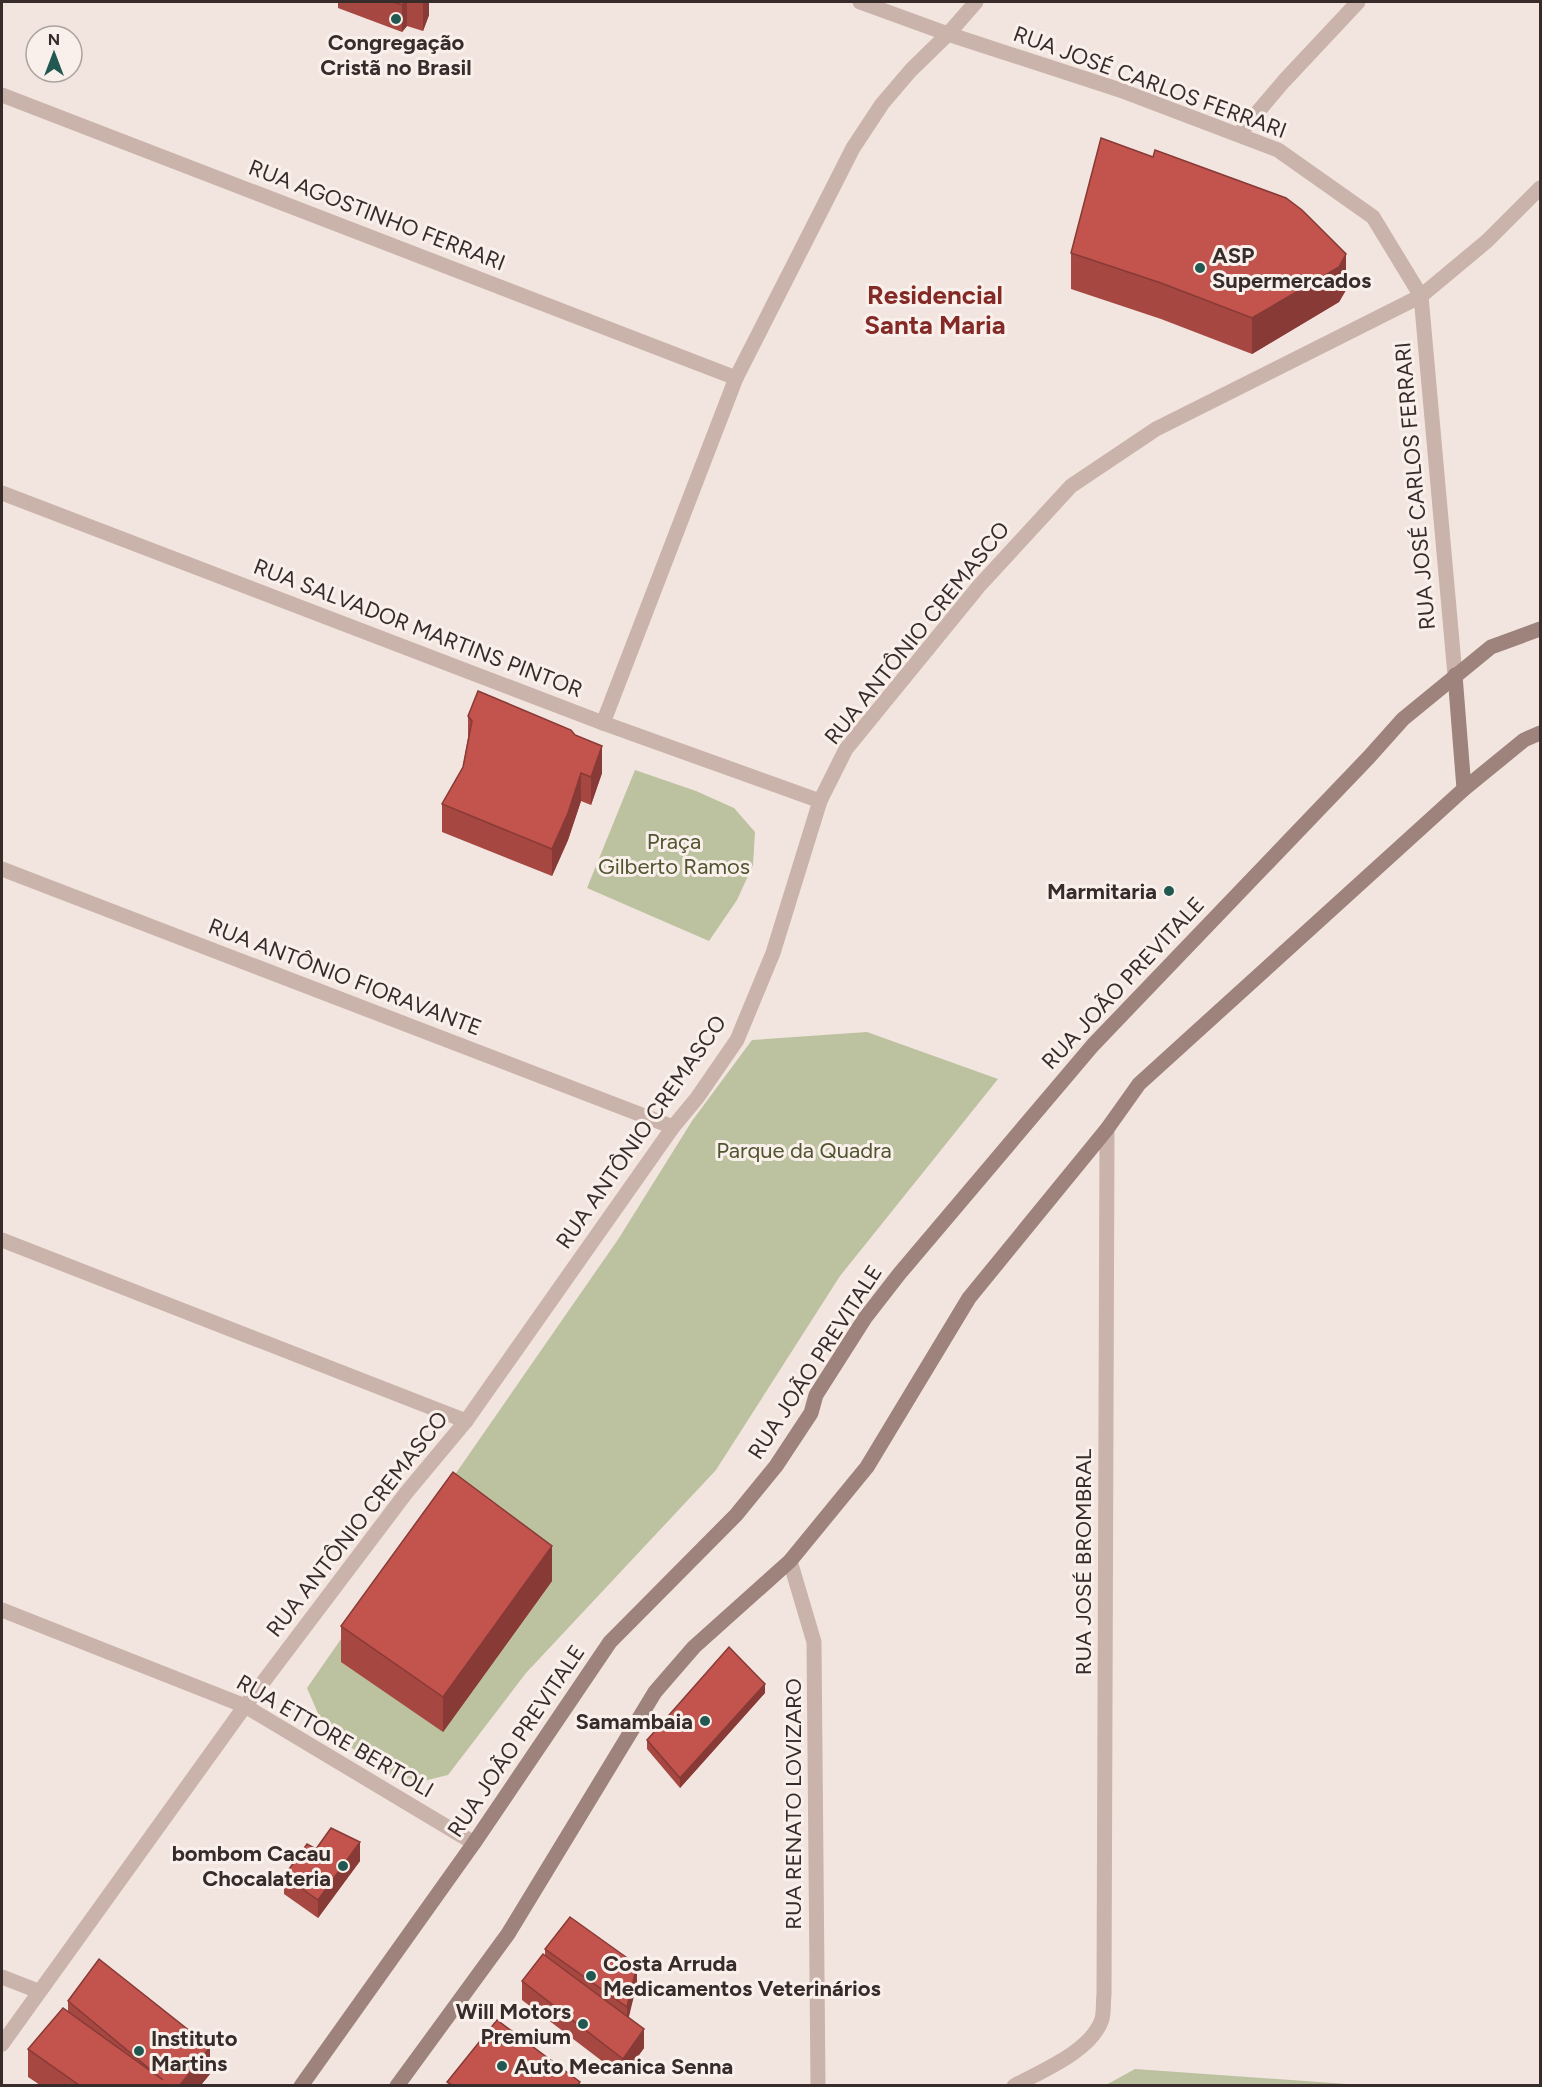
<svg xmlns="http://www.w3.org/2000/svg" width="1542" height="2087" viewBox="0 0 1542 2087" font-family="Figtree,sans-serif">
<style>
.green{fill:#bcc19f}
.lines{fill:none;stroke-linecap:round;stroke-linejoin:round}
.minor{stroke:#cab3ab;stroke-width:15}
.tertiary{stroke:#cab3ab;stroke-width:15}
.secondary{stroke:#9e827c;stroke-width:15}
.wall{fill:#a74742}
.shaded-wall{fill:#883a36}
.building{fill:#c2534d;stroke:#883a36;stroke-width:1.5}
.poi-dot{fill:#215851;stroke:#faf0eb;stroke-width:2}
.labels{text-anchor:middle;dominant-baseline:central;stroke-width:6;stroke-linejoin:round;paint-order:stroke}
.poi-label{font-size:22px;font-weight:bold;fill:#382c2a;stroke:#faf0eb;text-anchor:start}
.street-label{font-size:22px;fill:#382c2a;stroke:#faf0eb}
.park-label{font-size:22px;fill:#4f552e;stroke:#faf0eb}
.quarter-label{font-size:26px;font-weight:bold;fill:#842a26;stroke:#faf0eb}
</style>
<rect width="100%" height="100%" fill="#f2e5df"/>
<g class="green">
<polygon points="635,770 696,791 734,808 755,832 753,865 737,900 709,941 587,888"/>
<polygon points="867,1032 998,1079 840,1276 716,1470 526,1673 448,1775 423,1781 388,1775 353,1749 320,1718 307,1688 619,1238 692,1121 752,1040"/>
<polygon points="1135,2069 1361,2085 1106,2085"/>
</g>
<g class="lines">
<g class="minor">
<polyline points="2,95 736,378"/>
<polyline points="1239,134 1284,81 1358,2"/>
<polyline points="2,493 603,723 820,801"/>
<polyline points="603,723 736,378 853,148 882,104 911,70 948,34 976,2"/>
<polyline points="2,869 673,1127"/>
<polyline points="2,1240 466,1421"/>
<polyline points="790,1561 814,1642 818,2086"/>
<polyline points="2,1610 245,1706 474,1843"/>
<polyline points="2,1977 38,1991"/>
<polyline points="2,2044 245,1706 406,1493 466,1421 673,1127 697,1098 737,1040 773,953 820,801 846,749 979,586 1071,486 1156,429 1421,296 1487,241 1540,188"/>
<path d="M1014,2086c27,-15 78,-35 88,-67 2,-7 1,-17 2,-24l3,-866"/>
</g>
<polyline class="tertiary" points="860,2 948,34 1120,90 1278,150 1373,217 1421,296 1455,675"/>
<g class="secondary">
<polyline points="1455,675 1464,789"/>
<polyline points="301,2086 474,1843 610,1642 736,1515 776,1466 811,1413 816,1395 865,1318 900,1273 1093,1045 1369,757 1403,719 1491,647 1540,629"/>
<polyline points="397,2086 508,1934 655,1692 694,1647 790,1561 867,1467 969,1298 1107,1129 1139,1084 1464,789 1524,740 1540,733"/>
</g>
</g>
<g class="wall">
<polygon points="338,2 429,2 429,15 423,31 407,26 402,32 338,8"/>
<polygon points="1071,253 1346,290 1339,302 1252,354 1161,319 1071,289"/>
<polygon points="468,716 602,773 591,805 581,801 568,840 552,876 442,832 442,804 463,767 468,738"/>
<polygon points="552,1581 443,1732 341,1662 341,1626"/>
<polygon points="765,1693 680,1788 647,1749 647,1740"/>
<polygon points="316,1849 360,1861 318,1918 284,1894 284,1876"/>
<polygon points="545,1949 637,1983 628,2018 644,2048 623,2077 522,2000 522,1981 545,1955"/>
<polygon points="68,2001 210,2074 201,2085 40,2085 28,2077 28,2049 68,2012"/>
</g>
<g class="shaded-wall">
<polygon points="405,2 407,2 407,26 402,32 402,5"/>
<polygon points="424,2 429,2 429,15 423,31 423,4"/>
<polygon points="1346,254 1346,290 1339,302 1252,354 1252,318"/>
<polygon points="602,746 602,773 591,805 591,777"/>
<polygon points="581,773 581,801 568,840 552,876 552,849"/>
<polygon points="552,1546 552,1581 443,1732 443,1697"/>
<polygon points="765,1684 765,1693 680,1788 680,1778"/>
<polygon points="360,1842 360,1861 318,1918 318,1900"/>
<polygon points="637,1965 637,1983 627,2025 627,2007"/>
<polygon points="644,2029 644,2048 623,2077 623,2059"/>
<polygon points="210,2047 210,2074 201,2085 180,2085"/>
</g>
<g class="building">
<polygon points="393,2 405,2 402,5"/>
<polygon points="1101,138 1153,157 1155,150 1286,198 1302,210 1346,254 1339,267 1252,318 1161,283 1071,253"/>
<polygon points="478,691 571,730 575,735 602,746 591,777 581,773 568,813 552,849 442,804 463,767 472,721 468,716"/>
<polygon points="453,1472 552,1546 443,1697 341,1626"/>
<polygon points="729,1647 765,1684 680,1778 647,1740"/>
<polygon points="331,1828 360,1842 318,1900 284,1876 307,1844 316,1849"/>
<polygon points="570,1917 637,1965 627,2007 545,1949"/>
<polygon points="543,1954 644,2029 623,2059 522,1981"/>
<polygon points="99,1959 210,2047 180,2085 79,2085 28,2049 63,2008 163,2080 68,2001"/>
<polygon points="497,2020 580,2082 578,2085 452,2085 447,2082"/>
</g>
<g class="poi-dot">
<circle cx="396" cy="19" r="6"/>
<circle cx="1200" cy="268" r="6"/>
<circle cx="1169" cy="891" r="6"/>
<circle cx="705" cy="1721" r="6"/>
<circle cx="343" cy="1866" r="6"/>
<circle cx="591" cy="1976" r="6"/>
<circle cx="583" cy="2024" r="6"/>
<circle cx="139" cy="2051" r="6"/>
<circle cx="502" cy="2066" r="6"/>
</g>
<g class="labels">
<g class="poi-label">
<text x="396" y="42" text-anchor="middle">Congregação<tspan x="396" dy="25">Cristã no Brasil</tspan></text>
<text x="1212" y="255">ASP<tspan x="1212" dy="25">Supermercados</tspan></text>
<text x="1157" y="891" text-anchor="end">Marmitaria</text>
<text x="693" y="1721" text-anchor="end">Samambaia</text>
<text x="331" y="1853" text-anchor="end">bombom Cacau<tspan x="331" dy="25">Chocalateria</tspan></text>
<text x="603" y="1963">Costa Arruda<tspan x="603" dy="25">Medicamentos Veterinários</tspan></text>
<text x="571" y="2011" text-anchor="end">Will Motors<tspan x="571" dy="25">Premium</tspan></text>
<text x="151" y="2038">Instituto<tspan x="151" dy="25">Martins</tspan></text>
<text x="514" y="2066">Auto Mecanica Senna</text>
</g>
<g class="street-label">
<text transform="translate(1150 82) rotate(20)">RUA JOSÉ CARLOS FERRARI</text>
<text transform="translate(377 215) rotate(21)">RUA AGOSTINHO FERRARI</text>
<text transform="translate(1415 486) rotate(-95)">RUA JOSÉ CARLOS FERRARI</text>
<text transform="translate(418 628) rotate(21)">RUA SALVADOR MARTINS PINTOR</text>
<text transform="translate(917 633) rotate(-51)">RUA ANTÔNIO CREMASCO</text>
<text transform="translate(345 977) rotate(21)">RUA ANTÔNIO FIORAVANTE</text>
<text transform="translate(1123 983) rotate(-47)">RUA JOÃO PREVITALE</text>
<text transform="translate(641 1132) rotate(-55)">RUA ANTÔNIO CREMASCO</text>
<text transform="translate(815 1362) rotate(-57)">RUA JOÃO PREVITALE</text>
<text transform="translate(357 1524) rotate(-52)">RUA ANTÔNIO CREMASCO</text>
<text transform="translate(1083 1562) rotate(-90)">RUA JOSÉ BROMBRAL</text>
<text transform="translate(335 1736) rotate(30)">RUA ETTORE BERTOLI</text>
<text transform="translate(516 1741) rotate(-56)">RUA JOÃO PREVITALE</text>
<text transform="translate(793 1804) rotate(-90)">RUA RENATO LOVIZARO</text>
</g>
<g class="park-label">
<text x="674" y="841">Praça<tspan x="674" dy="25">Gilberto Ramos</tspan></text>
<text x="804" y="1150">Parque da Quadra</text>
</g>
<g class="quarter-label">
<text x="935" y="295">Residencial<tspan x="935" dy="30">Santa Maria</tspan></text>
</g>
</g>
<rect width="1542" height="2087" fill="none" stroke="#382c2a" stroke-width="6"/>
<g transform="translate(54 54)"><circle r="28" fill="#faf0eb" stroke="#aca29e" stroke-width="1.5"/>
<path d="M0-4.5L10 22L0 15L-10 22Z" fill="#215851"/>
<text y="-9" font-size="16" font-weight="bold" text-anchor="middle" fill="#382c2a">N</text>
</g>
</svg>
